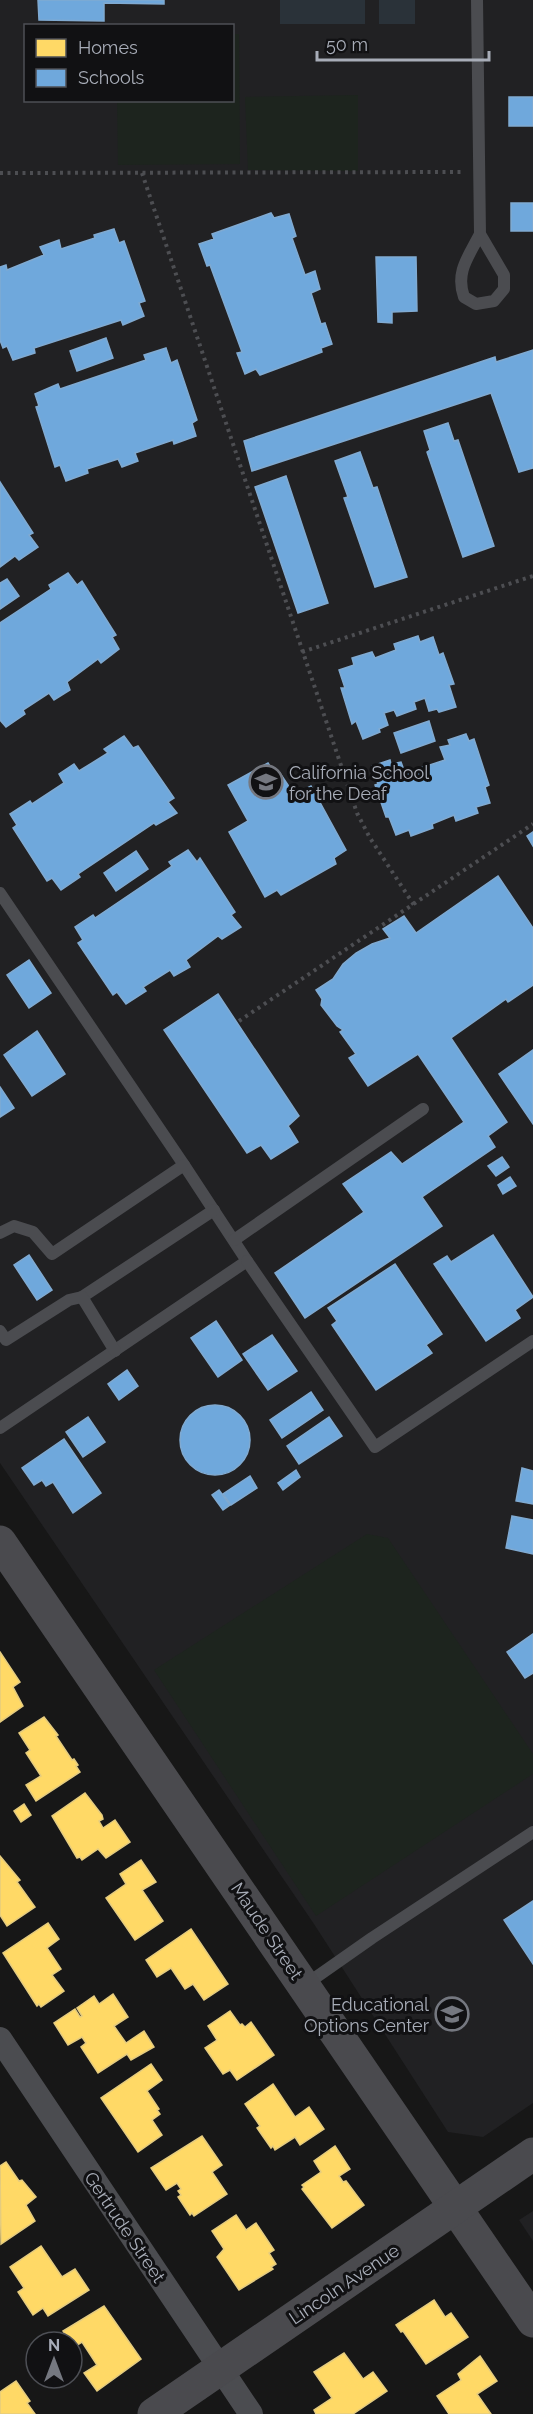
<svg xmlns="http://www.w3.org/2000/svg" width="533" height="2414" viewBox="0 0 533 2414" font-family="Raleway,sans-serif">
<style>
.built{fill:#212123;fill-rule:evenodd}
.green{fill:#1d241e}
.water{fill:#2a3239}
.homes{fill:#ffd966;stroke:#e5cc7f;stroke-width:1.5}
.schools{fill:#6fa8dc;stroke:#80aad1;stroke-width:1.5}
.lines{fill:none;stroke-linecap:round;stroke-linejoin:round}
.path{stroke:#4d4e52;stroke-width:4;stroke-dasharray:3 4.5;stroke-linecap:butt}
.lane{stroke:#4b4c50;stroke-width:12}
.street{stroke:#4b4c50;stroke-width:24}
.secondary{stroke:#4a4a4e;stroke-width:33}
.labels{text-anchor:middle;dominant-baseline:central;stroke-width:6;stroke-linejoin:round;paint-order:stroke}
.poi-label{font-size:18px;fill:#a8adb8;stroke:#111113;text-anchor:start}
.street-label{font-size:18px;fill:#a8adb8;stroke:#111113}
</style>
<rect width="100%" height="100%" fill="#171717"/>
<g class="built">
<path d="M0,0h533v2103l-50,34 -35,-5 -134,-208 -314,-461zM26,26h206v74h-206z"/>
<polygon points="533,2211 533,2241 519,2220"/>
</g>
<g class="green">
<polygon points="233,34 239,34 240,164 118,165 117,101 232,100"/>
<polygon points="358,95 358,171 248,170 245,97"/>
<polygon points="367,1534 388,1538 533,1754 533,1774 316,1916 154,1670"/>
</g>
<g class="water">
<rect x="280" y="0" width="85" height="24"/>
<rect x="379" y="0" width="36" height="24"/>
</g>
<g class="homes">
<polygon points="0,1652 20,1682 13,1687 23,1706 0,1722"/>
<polygon points="44,1717 58,1735 56,1736 72,1760 74,1759 78,1765 76,1766 80,1772 36,1801 26,1785 41,1776 26,1753 30,1750 19,1733"/>
<polygon points="85,1793 102,1815 103,1819 99,1821 103,1828 115,1820 130,1842 106,1858 98,1849 82,1860 80,1857 77,1858 52,1816"/>
<polygon points="24,1804 31,1815 21,1822 14,1811"/>
<polygon points="0,1856 20,1880 17,1882 35,1907 7,1926 0,1915"/>
<polygon points="141,1860 156,1882 142,1890 163,1921 135,1940 106,1898 126,1884 120,1874"/>
<polygon points="48,1923 59,1939 47,1948 61,1969 52,1975 64,1991 41,2007 39,2004 37,2006 3,1953"/>
<polygon points="191,1929 228,1984 204,2000 193,1984 185,1989 171,1968 157,1977 146,1960"/>
<polygon points="113,1994 128,2017 114,2026 126,2043 144,2031 154,2047 131,2060 127,2054 98,2073 81,2047 86,2043 82,2037 68,2045 54,2023 75,2009 80,2017 82,2016 77,2008 94,1996 99,2004"/>
<polygon points="230,2011 240,2025 242,2024 245,2027 251,2022 274,2055 237,2080 230,2070 223,2074 205,2048 217,2040 208,2026"/>
<polygon points="151,2064 162,2080 147,2091 159,2109 157,2110 160,2114 152,2120 162,2135 138,2152 101,2098"/>
<polygon points="273,2084 295,2117 309,2107 324,2129 300,2145 295,2137 275,2150 273,2146 271,2148 257,2128 260,2126 245,2104"/>
<polygon points="202,2136 222,2165 212,2172 227,2194 194,2216 192,2213 190,2215 178,2197 181,2195 178,2191 181,2189 177,2183 166,2190 151,2168"/>
<polygon points="335,2146 350,2169 339,2176 343,2182 346,2181 364,2205 332,2228 302,2189 304,2187 302,2185 321,2172 314,2161"/>
<polygon points="6,2162 19,2181 22,2180 36,2197 26,2205 35,2221 1,2244 0,2166"/>
<polygon points="236,2215 246,2230 256,2223 274,2250 269,2253 276,2264 271,2267 273,2269 239,2290 217,2257 224,2249 212,2231"/>
<polygon points="41,2246 62,2277 75,2269 89,2290 48,2316 43,2308 33,2315 18,2292 24,2288 10,2267"/>
<polygon points="434,2300 445,2317 451,2313 468,2337 426,2364 403,2331 401,2332 396,2325"/>
<polygon points="104,2306 141,2359 97,2391 84,2373 97,2365 82,2342 74,2347 63,2331"/>
<polygon points="344,2353 363,2379 373,2372 387,2391 353,2414 316,2414 314,2410 332,2398 314,2372"/>
<polygon points="480,2356 497,2381 477,2394 491,2414 449,2414 437,2396 461,2380 458,2374"/>
<polygon points="16,2381 30,2401 27,2403 35,2414 0,2414 0,2392"/>
</g>
<g class="schools">
<polygon points="38,0 164,0 164,4 104,3 104,21 39,20"/>
<rect x="509" y="97" width="24" height="29"/>
<rect x="511" y="203" width="22" height="28"/>
<polygon points="271,213 274,218 289,214 296,236 292,238 305,275 315,271 320,289 311,293 321,324 325,323 332,344 321,348 322,352 260,375 256,369 245,374 237,353 242,352 210,265 207,266 199,244 214,239 212,234"/>
<polygon points="114,229 119,243 124,241 145,301 139,303 144,316 123,325 121,320 34,348 35,353 13,360 7,346 3,348 0,340 0,267 6,265 7,270 44,255 40,247 59,240 61,249 95,238 94,235"/>
<polygon points="376,257 416,257 417,311 392,312 392,323 378,322"/>
<polygon points="106,338 113,358 77,371 70,351"/>
<polygon points="166,348 171,363 177,360 197,420 192,423 196,436 174,444 173,440 135,453 138,461 122,467 118,459 87,469 88,473 66,481 60,465 55,467 36,407 39,406 35,394 58,384 60,389 146,360 144,355"/>
<polygon points="533,350 533,468 519,472 491,393 252,471 244,441 495,357 496,362"/>
<polygon points="448,423 454,441 458,440 494,546 463,557 427,452 430,450 424,431"/>
<polygon points="360,452 373,488 377,487 407,577 375,587 344,498 348,497 335,461"/>
<polygon points="286,476 328,603 298,613 255,487"/>
<polygon points="0,482 33,533 29,535 38,547 19,560 15,556 0,567"/>
<polygon points="68,573 77,585 82,581 116,635 112,637 119,649 101,663 98,659 67,682 70,690 54,700 49,693 23,710 25,714 6,727 0,720 0,623 51,589 49,585"/>
<polygon points="7,579 19,596 0,609 0,583"/>
<polygon points="418,636 420,642 433,637 439,655 443,653 454,684 449,685 456,707 439,712 437,709 429,711 425,698 414,702 416,709 397,716 394,710 384,713 388,725 379,729 380,732 363,739 356,721 352,724 341,688 345,688 339,670 354,665 352,658 372,652 375,658 396,650 394,644"/>
<polygon points="429,721 435,741 401,753 394,733"/>
<polygon points="466,734 469,741 474,739 489,785 485,787 490,803 476,807 478,813 456,821 454,815 432,824 433,828 411,836 409,830 396,835 389,817 386,817 375,785 378,784 372,766 390,760 391,764 401,762 405,773 445,760 440,747 450,745 448,740"/>
<polygon points="124,736 133,748 138,746 174,798 168,802 177,813 156,825 154,823 78,874 80,877 61,890 52,878 47,881 13,828 17,825 10,814 30,801 32,804 64,783 59,774 74,764 79,771 108,753 104,749"/>
<polygon points="268,763 276,776 280,773 292,791 287,794 290,797 311,786 346,850 334,858 336,864 281,895 277,890 265,897 229,832 248,821 228,785"/>
<polygon points="533,832 533,846 527,836"/>
<polygon points="188,850 197,862 200,858 235,912 231,915 241,927 222,939 218,936 186,960 190,967 174,976 170,970 143,987 146,991 126,1004 117,992 113,995 78,943 83,940 75,927 93,915 95,918 172,866 169,862"/>
<polygon points="136,851 148,869 116,891 104,873"/>
<polygon points="498,876 533,928 533,985 508,1002 506,999 451,1038 507,1122 488,1136 495,1147 422,1197 442,1226 305,1318 275,1273 364,1212 343,1184 391,1152 402,1164 464,1122 418,1054 368,1086 349,1058 356,1054 340,1032 343,1030 337,1026 321,1005 322,999 316,990 333,979 343,964 356,953 372,944 390,938 383,929 404,916 416,933"/>
<polygon points="29,960 51,993 29,1008 7,975"/>
<polygon points="218,994 299,1116 288,1126 298,1142 271,1159 261,1145 247,1153 164,1030"/>
<polygon points="37,1031 65,1074 32,1096 4,1055"/>
<polygon points="533,1050 533,1124 499,1074"/>
<polygon points="0,1087 14,1108 0,1117"/>
<polygon points="502,1157 509,1167 496,1176 488,1166"/>
<polygon points="510,1177 516,1186 503,1194 498,1185"/>
<polygon points="493,1235 533,1297 515,1310 520,1318 486,1341 434,1264 447,1256 451,1262"/>
<polygon points="29,1255 52,1290 37,1300 14,1265"/>
<polygon points="395,1264 442,1334 426,1345 432,1353 376,1390 332,1325 337,1321 328,1308"/>
<polygon points="216,1321 242,1360 218,1377 191,1338"/>
<polygon points="272,1335 297,1371 268,1390 243,1354"/>
<polygon points="127,1370 138,1386 119,1400 108,1384"/>
<polygon points="311,1392 323,1410 282,1438 270,1420"/>
<circle cx="215" cy="1440" r="35"/>
<polygon points="88,1417 105,1442 83,1457 66,1432"/>
<polygon points="329,1417 342,1436 299,1464 287,1446"/>
<polygon points="64,1439 101,1493 73,1513 53,1482 46,1486 42,1480 34,1485 22,1468"/>
<polygon points="522,1468 533,1471 533,1504 516,1501"/>
<polygon points="296,1470 300,1477 283,1490 278,1483"/>
<polygon points="250,1476 257,1488 231,1505 223,1494"/>
<polygon points="219,1490 230,1505 223,1510 212,1495"/>
<polygon points="512,1516 533,1520 533,1554 506,1548"/>
<polygon points="533,1634 533,1673 525,1678 507,1652"/>
<polygon points="533,1901 533,1964 504,1920"/>
</g>
<g class="lines">
<g class="path">
<polyline points="0,173 464,172"/>
<polyline points="142,173 357,813 370,838 414,905"/>
<polyline points="302,652 533,576"/>
<polyline points="239,1021 533,824"/>
</g>
<g class="lane">
<path d="M477,0l3,234c-11,22 -25,38 -16,63l12,7 18,-3 10,-12v-14l-24,-41"/>
<polyline points="0,893 184,1165"/>
<polyline points="0,1233 14,1226 33,1232 52,1254 184,1165 247,1261 0,1428"/>
<polyline points="234,1240 423,1109"/>
<polyline points="247,1261 375,1447 533,1341"/>
<polyline points="82,1297 214,1210"/>
<polyline points="0,1331 6,1340 69,1300 82,1297 115,1351"/>
<polyline points="305,1985 372,1938 533,1832"/>
</g>
<polyline class="street" points="0,2039 251,2414"/>
<g class="secondary">
<polyline points="0,1542 533,2321"/>
<polyline points="154,2414 533,2154"/>
</g>
</g>
<defs>
<g id="school-ring" transform="scale(1.725)"><circle r="9.5" fill="#111113" stroke="#757880" stroke-width="1.5"/><path d="M0-5L7-2L0 1L-7-2ZM-4 1L0 2.5L4 1V4Q0 6-4 4Z" fill="#757880"/></g>
</defs>
<g fill-rule="evenodd">
<use href="#school-ring" x="266" y="782"/>
<use href="#school-ring" x="452" y="2014"/>
</g>
<g class="labels">
<g class="poi-label">
<text x="289" y="772">California School<tspan x="289" dy="21">for the Deaf</tspan></text>
<text x="429" y="2004" text-anchor="end">Educational<tspan x="429" dy="21">Options Center</tspan></text>
</g>
<g class="street-label">
<text transform="translate(267 1931) rotate(56)">Maude Street</text>
<text transform="translate(125 2227) rotate(56)">Gertrude Street</text>
<text transform="translate(344 2284) rotate(-34)">Lincoln Avenue</text>
</g>
</g>
<rect x="24" y="24" width="210" height="78" fill="#111113" stroke="#4d4f55" stroke-width="1.5"/>
<rect x="36" y="39" width="30" height="18" fill="#ffd966" stroke="#4d4f55" stroke-width="1.5"/>
<text x="78" y="54" font-size="18" fill="#a8adb8">Homes</text>
<rect x="36" y="69" width="30" height="18" fill="#6fa8dc" stroke="#4d4f55" stroke-width="1.5"/>
<text x="78" y="84" font-size="18" fill="#a8adb8">Schools</text>
<g transform="translate(54 2360)"><circle r="28" fill="#111113" stroke="#4d4f55" stroke-width="1.5"/>
<path d="M0-4.5L10 22L0 15L-10 22Z" fill="#757880"/>
<text y="-9" font-size="16" font-weight="bold" text-anchor="middle" fill="#a8adb8">N</text>
</g>
<path d="M317 51v9h172v-9" fill="none" stroke="#a8adb8" stroke-width="3"/>
<text x="326" y="51" font-size="18" fill="#a8adb8" stroke="#111113" stroke-width="4.5" paint-order="stroke">50 m</text>
</svg>
